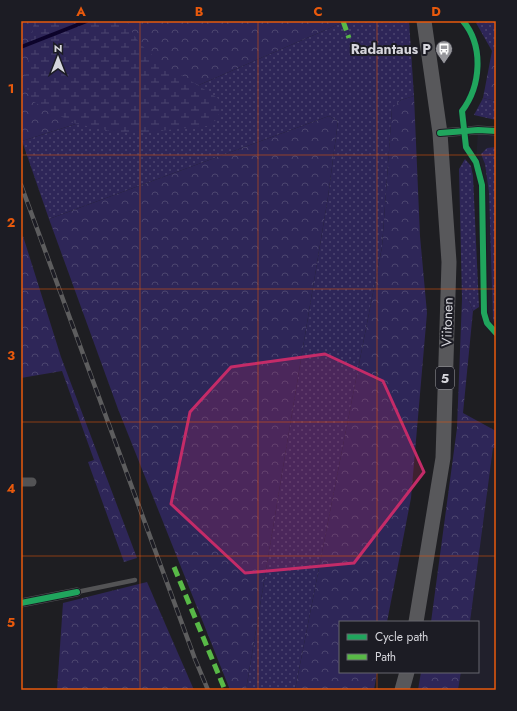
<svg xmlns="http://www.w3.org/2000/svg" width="517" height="711" viewBox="0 0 517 711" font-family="Jost,sans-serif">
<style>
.built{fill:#21202c}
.grass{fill:url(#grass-dots)}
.forest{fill:url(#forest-crowns)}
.wetland{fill:url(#wetland-marsh)}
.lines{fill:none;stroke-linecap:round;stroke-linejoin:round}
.stream{stroke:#0c032a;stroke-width:3.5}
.service{stroke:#535355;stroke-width:4.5}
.minor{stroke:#535355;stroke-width:9}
.trunk{stroke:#58585b;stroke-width:15}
.rail-casing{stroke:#5d5d5e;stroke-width:4.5}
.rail{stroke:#1c1c24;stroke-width:3;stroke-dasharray:9;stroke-linecap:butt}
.quiet{stroke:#58b947;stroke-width:5;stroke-dasharray:10 5;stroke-linecap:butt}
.cycleway-casing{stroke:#1c1c24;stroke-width:8}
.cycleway{stroke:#20a55d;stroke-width:6}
.marked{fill:#c42b68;fill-opacity:0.2;stroke:#c42b68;stroke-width:3;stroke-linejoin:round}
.grid{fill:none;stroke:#e8590c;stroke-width:1;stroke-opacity:0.55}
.labels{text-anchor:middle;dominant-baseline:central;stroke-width:4;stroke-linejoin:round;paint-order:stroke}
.shield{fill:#1c1c24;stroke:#9e9ea5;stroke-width:1}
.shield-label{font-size:13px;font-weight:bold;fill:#d6d6dc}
.poi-label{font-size:14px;font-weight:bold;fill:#d6d6dc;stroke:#1c1c24;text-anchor:end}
.street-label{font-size:14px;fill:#d6d6dc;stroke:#1c1c24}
.neatline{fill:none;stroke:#e8590c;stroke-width:1.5}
.grid-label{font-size:13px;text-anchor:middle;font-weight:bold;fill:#e8590c}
</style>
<defs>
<pattern id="grass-dots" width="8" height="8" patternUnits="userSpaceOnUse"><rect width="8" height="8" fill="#2e2658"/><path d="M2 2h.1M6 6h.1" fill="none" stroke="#4c456f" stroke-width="1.8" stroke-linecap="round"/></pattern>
<pattern id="forest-crowns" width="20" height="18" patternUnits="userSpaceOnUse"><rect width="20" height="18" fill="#2e2658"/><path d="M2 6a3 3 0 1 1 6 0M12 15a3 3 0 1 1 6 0" fill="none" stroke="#4c456f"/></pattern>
<pattern id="wetland-marsh" width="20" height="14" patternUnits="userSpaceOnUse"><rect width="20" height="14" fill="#2e2658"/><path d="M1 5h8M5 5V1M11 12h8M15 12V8" fill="none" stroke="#4c456f"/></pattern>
</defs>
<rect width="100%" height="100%" fill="#1e1e22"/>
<g class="built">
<polygon points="478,130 496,131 496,333 487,323 484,313 482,185 476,162"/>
<polygon points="493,447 496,448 496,690 458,690 461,672 478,672 478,622 470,622"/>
</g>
<g class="grass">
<polygon points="346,21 409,21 414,96 401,100 392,109 382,247 295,690 246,690 328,197 338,121 329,116 49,219 22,141 199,85"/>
<polygon points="475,21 496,21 496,49 492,51"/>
<polygon points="483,98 496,101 496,120 474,115"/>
<polygon points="496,147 496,327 493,319 489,192 485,164 481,154 487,148"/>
<polygon points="465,159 471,166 473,176 479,307 473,311 468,299 462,299 459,169"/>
</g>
<g class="forest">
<polygon points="21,21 346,21 199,85 22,141"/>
<polygon points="496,49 496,101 483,98 492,51"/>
<polygon points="414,96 420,236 427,313 411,498 387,622 340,622 340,672 377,672 374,690 295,690 382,247 392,108 401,100"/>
<polygon points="329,116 338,121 328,197 246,690 230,690 118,409 49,219"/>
<polygon points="23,236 61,357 137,558 124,562 88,462 94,460 62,371 21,378 21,237"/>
<polygon points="462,299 468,299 473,311 463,413 496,431 496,448 493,448 470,622 431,622 457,428"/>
<polygon points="147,582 194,690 57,690 63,603"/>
<polygon points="421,672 461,672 458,690 418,690"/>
</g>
<path class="wetland" d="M34,21h93c13,38 63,56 93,79l1,10 -5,10 -9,6 -59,6h-33l-38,-8 -32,-15 -15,-10 -5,-18z"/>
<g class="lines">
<polyline class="stream" points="21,47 87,21"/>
<polyline class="service" points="77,592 135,580"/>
<g class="minor">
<polyline points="440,133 478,130 496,131"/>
<polyline points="21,482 32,482"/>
<polyline points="21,603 77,592"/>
</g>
<g class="trunk">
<polyline points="416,622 443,458 449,262 440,133 424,21"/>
<polyline points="402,690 407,672"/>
</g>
<g class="rail-casing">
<polyline id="rail" points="21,185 195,659 208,690"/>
</g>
<use href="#rail" class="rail"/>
<g class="quiet">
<polyline points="343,21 349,38"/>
<polyline points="174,567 225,690"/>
</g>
<g class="cycleway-casing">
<g id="cycleway">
<path d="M463,21c21,25 18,65 -1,90l4,36 10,15 6,23 2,128 3,10 9,10"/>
<polyline points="440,133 478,130 496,131"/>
<polyline points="21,603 77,592"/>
</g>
</g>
<use href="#cycleway" class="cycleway"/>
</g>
<path class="marked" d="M325,354l58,27 41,91 -70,91 -109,10 -74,-69 19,-92 41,-45z"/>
<path class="grid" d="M140,21v669M258,21v669M377,21v601M21,155h475M21,289h475M21,422h475M21,556h475M377,672v18"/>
<defs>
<g id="bus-pin" transform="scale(0.9)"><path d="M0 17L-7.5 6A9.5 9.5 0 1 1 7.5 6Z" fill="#96969b" stroke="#1c1c24"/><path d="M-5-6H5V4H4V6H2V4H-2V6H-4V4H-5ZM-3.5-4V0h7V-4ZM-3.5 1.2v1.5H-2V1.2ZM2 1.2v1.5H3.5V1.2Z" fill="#fff"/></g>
</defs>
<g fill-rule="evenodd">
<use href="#bus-pin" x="444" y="49"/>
</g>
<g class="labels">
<rect class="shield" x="436" y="367" width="18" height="22" rx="3"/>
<g class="shield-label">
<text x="445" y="378">5</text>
</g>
<g class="poi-label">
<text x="431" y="49">Radantaus P</text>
</g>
<g class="street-label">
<text transform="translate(447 322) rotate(-88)">Viitonen</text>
</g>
</g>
<rect width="517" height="711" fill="none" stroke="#1c1c24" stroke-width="44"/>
<rect x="339" y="621" width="140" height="52" fill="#1c1c24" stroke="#66666e"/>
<rect x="347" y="634" width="20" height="6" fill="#20a55d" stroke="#66666e"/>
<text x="375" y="641" font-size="12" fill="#d6d6dc">Cycle path</text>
<rect x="347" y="654" width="20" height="6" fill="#58b947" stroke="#66666e"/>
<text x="375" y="661" font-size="12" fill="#d6d6dc">Path</text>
<g transform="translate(58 58)" stroke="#1c1c24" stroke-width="3" paint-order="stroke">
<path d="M0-3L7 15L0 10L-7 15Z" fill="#d6d6dc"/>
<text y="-6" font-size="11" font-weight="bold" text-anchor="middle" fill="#d6d6dc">N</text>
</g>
<rect x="22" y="22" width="473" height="667" class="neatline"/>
<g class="grid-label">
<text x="81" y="16">A</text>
<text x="199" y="16">B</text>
<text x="318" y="16">C</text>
<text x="436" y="16">D</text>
<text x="11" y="93">1</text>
<text x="11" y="227">2</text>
<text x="11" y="360">3</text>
<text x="11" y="493">4</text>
<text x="11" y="627">5</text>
</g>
</svg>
